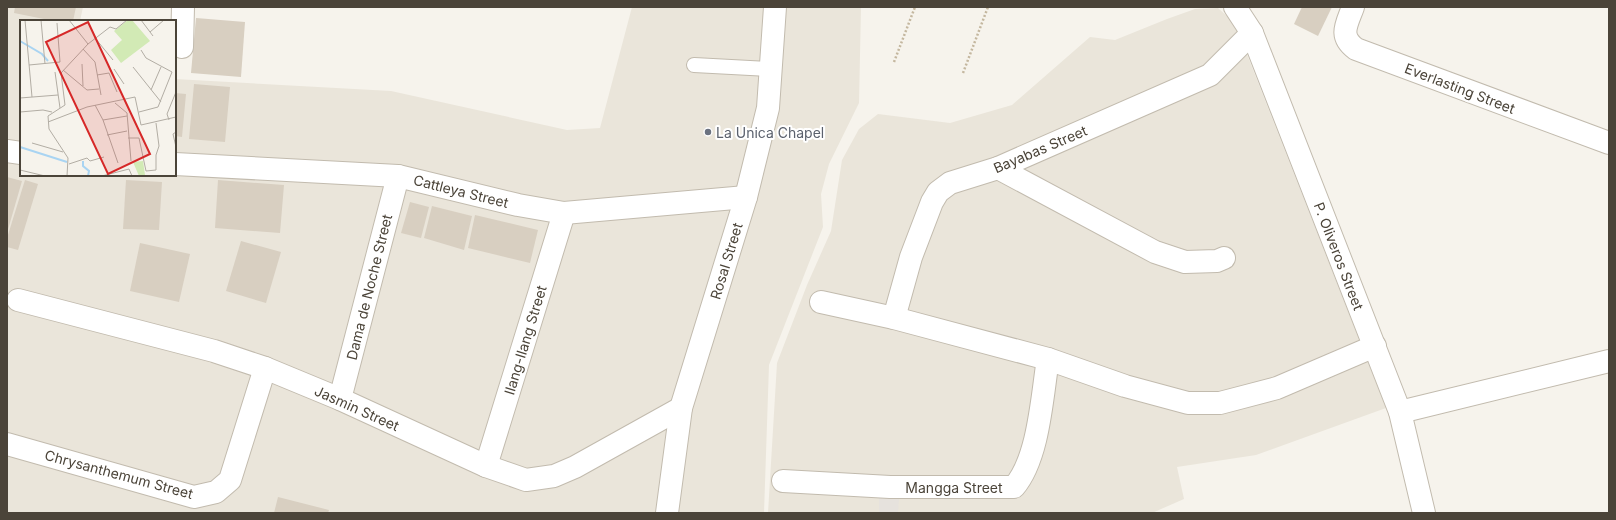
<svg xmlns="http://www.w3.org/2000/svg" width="1616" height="520" viewBox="0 0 1616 520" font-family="Inter,sans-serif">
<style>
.residential{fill:#eae5da}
.industrial{fill:#e6e2dd}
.building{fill:#d8cfc1}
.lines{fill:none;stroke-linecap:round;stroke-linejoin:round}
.service-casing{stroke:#c2bbae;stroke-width:16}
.minor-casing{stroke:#c2bbae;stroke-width:24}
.path{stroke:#c4b79f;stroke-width:2.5;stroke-dasharray:2 2;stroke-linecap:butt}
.service{stroke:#fff;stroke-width:14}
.minor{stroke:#fff;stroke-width:22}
.worship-dot{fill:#6b7280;stroke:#fff;stroke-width:1.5}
.labels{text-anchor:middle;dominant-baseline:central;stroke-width:4;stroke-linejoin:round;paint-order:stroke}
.street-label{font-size:14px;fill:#4b4439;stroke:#fff}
.worship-label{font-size:14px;fill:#5b616d;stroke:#fff;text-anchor:start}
.inset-river{fill:none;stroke:#a9d4f2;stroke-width:2}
.inset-road{fill:none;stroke:#b2ada4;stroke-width:1}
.view{fill:#d62828;fill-opacity:0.15;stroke:#d62828;stroke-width:2}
.inset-edge{fill:none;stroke:#4b4439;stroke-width:2}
</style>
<rect width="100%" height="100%" fill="#f6f3ec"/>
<g class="residential">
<polygon points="7,7 83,7 80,21 21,21 21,175 175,175 175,79 391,91 567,130 600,128 632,7 861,7 859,103 829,164 821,194 823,227 769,365 764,513 7,513"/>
<polygon points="1218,8 1230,19 1241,39 1386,408 1256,455 1177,467 1184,499 1152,513 768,513 777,363 807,285 831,231 842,160 859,129 878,114 950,123 1012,105 1090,37 1115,40 1167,19 1195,9"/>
</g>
<polygon class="industrial" points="879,498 899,499 898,513 879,513"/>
<g class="building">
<polygon points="15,7 76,7 73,21 54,21 14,13"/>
<polygon points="1302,7 1332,7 1318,36 1294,24"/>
<polygon points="196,18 245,22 241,77 191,73"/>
<polygon points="194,84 230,87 225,142 189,139"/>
<polygon points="175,93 186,94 182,137 175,136"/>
<polygon points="7,177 22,181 7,233"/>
<polygon points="25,180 38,184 18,250 7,247 7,238"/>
<polygon points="126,180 162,182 159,230 123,229"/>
<polygon points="218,180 284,185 280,233 215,228"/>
<polygon points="410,202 429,207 421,238 401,233"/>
<polygon points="432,206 472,216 464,250 424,238"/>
<polygon points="475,215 538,230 530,263 468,248"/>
<polygon points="241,241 281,252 266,303 226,291"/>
<polygon points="140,243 190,254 179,302 130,291"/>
<polygon points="278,497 329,510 328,513 274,513"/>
</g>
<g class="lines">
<g class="service-casing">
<polyline id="service" points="694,65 770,69"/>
</g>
<g class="minor-casing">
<g id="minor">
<polyline points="1235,7 1252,33 1400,412 1424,513"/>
<path d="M1353,7c-6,17 -15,29 3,42l253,94"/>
<polyline points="182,47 183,7"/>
<polyline points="7,151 21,153"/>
<polyline points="175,164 398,176 518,205 564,213 746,197"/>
<polyline points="998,168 1155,252 1185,262 1217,261 1224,258"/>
<polyline points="18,300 214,351 265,368 340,399 486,466 526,480 554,476 575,467 681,408"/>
<polyline points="821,302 894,318 1048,359 1125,386 1188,403 1220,403 1277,388 1375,346"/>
<polyline points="894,318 911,257 932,202 938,192 950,183 998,168 1210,75 1252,33"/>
<polyline points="340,399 398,176"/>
<polyline points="1400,412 1609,361"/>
<polyline points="7,444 194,497 216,492 230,480 265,368"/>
<polyline points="486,466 564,213"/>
<path d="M783,481l107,6h124c25,-29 28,-91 34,-128"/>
<polyline points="667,513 681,408 746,197 768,108 775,7"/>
</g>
</g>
<g class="path">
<polyline points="894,62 915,7"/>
<polyline points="963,73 988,7"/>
</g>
<use href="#service" class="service"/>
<use href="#minor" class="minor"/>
</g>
<circle class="worship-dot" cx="708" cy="132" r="4"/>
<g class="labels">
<g class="street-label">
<text transform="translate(1460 88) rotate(21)">Everlasting Street</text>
<text transform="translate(1040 149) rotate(-23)">Bayabas Street</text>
<text transform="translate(461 191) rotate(14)">Cattleya Street</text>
<text transform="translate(1339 256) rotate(69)">P. Oliveros Street</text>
<text transform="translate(726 261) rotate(-73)">Rosal Street</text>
<text transform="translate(369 287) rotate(-76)">Dama de Noche Street</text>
<text transform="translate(525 340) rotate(-73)">Ilang-Ilang Street</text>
<text transform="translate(357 408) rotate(24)">Jasmin Street</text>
<text transform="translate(119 474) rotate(15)">Chrysanthemum Street</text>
<text x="954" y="487">Mangga Street</text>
</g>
<g class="worship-label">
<text x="716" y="132">La Unica Chapel</text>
</g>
</g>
<g transform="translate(20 20)">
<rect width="156" height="156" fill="#f6f3ec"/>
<path d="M108,0h4l18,21 -29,22 -10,-13 11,-10 -8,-9zM123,141l2,14 -6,1 -6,-14z" fill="#d2eab5"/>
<path class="inset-river" d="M0,21l22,13 6,7M0,127l47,15M63,141v5l6,5 -1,5"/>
<path class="inset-road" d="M5,0l7,77M21,0l4,44M49,0l19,24M121,0l12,16M130,12l14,-12M75,18l18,22M63,29l12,13 6,33M62,44l1,22M9,45l31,-3 -3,-39M113,47l28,35M94,49l10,15M43,50l24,20 12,-1M35,52l5,36M77,55l12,-2 8,19M131,70l10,-23M0,78l38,-3M95,83l12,10 4,48M75,85l8,15 15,43M0,92l23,-2 9,2M119,92l19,-5 14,-35 -26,-14 -5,-8M83,100l24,-4M149,100l-2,-6 9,-22M28,102l39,-15 48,-10 6,28 35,-8M156,112l-3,2 3,13M87,115l20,-4M108,118h11l7,33 10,-1v-15l3,-9 -3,-23M12,123l31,9M49,144l18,-6 3,3 14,-4M0,150l25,6M47,156l1,-18 -19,-29 -1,-13 17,-11 -4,-32 27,-29 22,-17 6,2 11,-9M82,156l27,-7 3,7"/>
<path class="view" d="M68,2l62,132 -42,20 -62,-132z"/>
<rect width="156" height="156" class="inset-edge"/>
</g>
<rect width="1616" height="520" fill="none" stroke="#4b4439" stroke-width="16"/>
</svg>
